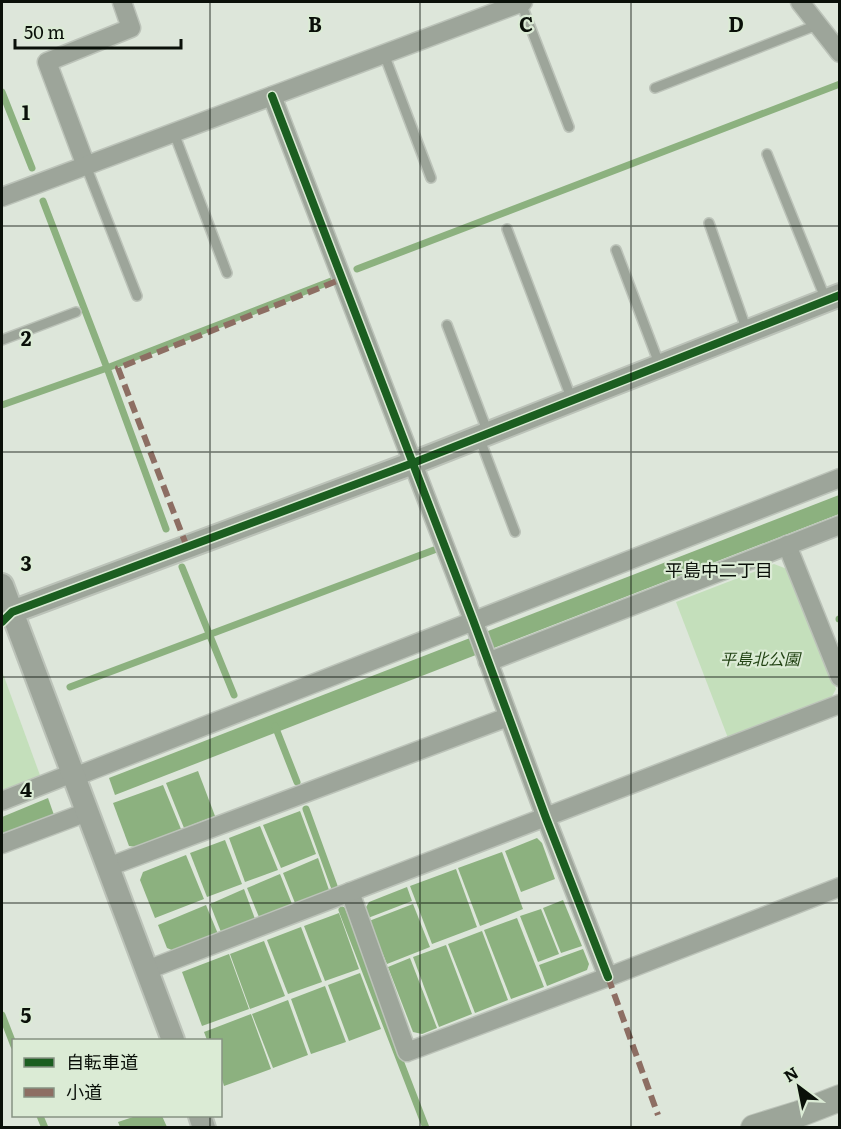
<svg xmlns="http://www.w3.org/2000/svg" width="841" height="1129" viewBox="0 0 841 1129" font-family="Literata,'Noto Sans JP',serif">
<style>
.green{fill:#c4dfbb}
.water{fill:#8cb17f}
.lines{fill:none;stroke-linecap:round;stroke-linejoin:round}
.stream{stroke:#8cb17f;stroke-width:7}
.service-casing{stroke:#bcc3b9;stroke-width:12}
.minor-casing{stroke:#bcc3b9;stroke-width:21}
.tertiary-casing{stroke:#bcc3b9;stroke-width:26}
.secondary-casing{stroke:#bcc3b9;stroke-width:28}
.service{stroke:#9da59a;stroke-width:9}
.minor{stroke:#9da59a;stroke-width:18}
.tertiary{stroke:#9da59a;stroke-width:22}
.secondary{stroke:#9ca599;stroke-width:26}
.quiet{stroke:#8d6e63;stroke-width:6;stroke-dasharray:12 6;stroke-linecap:butt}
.cycleway-casing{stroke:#dbebd5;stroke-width:11}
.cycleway{stroke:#1b5e20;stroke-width:8}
.grid{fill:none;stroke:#0a1009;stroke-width:1.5;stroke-opacity:0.55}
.labels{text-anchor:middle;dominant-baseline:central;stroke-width:4.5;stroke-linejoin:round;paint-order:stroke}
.park-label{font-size:16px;font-style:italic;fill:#224314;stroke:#dbebd5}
.neighbourhood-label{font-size:18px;fill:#0a1009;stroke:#dbebd5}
.grid-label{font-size:20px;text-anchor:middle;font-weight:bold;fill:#0a1009;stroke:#dbebd5;stroke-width:4.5;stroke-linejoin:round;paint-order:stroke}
</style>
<rect width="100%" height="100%" fill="#dde6da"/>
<g class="green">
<polygon points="774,564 787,569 836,689 830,700 728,738 676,602"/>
<polygon points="2,671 41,778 2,794"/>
</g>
<g class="water">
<polygon points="839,495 839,514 115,795 109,778"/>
<polygon points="198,771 215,816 184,828 166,783"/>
<polygon points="163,785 181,829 136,847 129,846 113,803"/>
<polygon points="48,798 54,815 2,836 2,817"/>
<polygon points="300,811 316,854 281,868 263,825"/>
<polygon points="260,826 278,870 245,882 229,838"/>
<polygon points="537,838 542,843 555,879 521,892 505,851"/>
<polygon points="225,840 242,884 207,897 190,853"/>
<polygon points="502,852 523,909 480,926 458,868"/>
<polygon points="186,855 204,899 155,918 140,880 143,872"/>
<polygon points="318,858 329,890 295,903 283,873"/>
<polygon points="456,869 477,927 432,944 410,886"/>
<polygon points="280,874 292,904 259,917 247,888"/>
<polygon points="407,887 412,901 368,918 365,909 369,902"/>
<polygon points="244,889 255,919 221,932 210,904"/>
<polygon points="563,900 582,946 561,953 543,908"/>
<polygon points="413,904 430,947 387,964 369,921"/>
<polygon points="206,905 218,934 174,951 167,948 158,925"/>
<polygon points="541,909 559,954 538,962 520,916"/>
<polygon points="339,913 359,969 325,981 304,926"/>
<polygon points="517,918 544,987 511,999 484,930"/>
<polygon points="301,927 322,982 288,994 267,940"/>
<polygon points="482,931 508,1000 475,1013 448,944"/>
<polygon points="264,941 285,996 250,1009 230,954"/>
<polygon points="446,945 472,1014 439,1027 413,957"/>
<polygon points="583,949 589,964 587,970 547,986 539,965"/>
<polygon points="229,954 249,1009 202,1026 182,972"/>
<polygon points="410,958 437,1028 422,1034 413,1032 388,967"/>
<polygon points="360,973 381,1029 349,1041 328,985"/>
<polygon points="325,986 346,1042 311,1054 291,999"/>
<polygon points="288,1000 308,1055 273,1068 252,1014"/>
<polygon points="251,1014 271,1069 224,1086 221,1076 220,1040 207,1040 204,1032"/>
<polygon points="136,1116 162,1116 167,1127 120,1127 118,1122"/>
</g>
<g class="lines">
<g class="stream">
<polyline points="2,92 32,168"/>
<polyline points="43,201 107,368 166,529"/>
<polyline points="357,269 840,84"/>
<polyline points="2,405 107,368 334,280"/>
<polyline points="182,567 234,695"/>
<polyline points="839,619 840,619"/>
<polyline points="70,687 434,550"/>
<polyline points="275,726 297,782"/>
<polyline points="306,809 334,886"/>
<polyline points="342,910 426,1128"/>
<polyline points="2,1015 14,1046"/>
<polyline points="40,1116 45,1128"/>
</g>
<g class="service-casing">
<g id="service">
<polyline points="521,3 569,127"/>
<polyline points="384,54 431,178"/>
<polyline points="655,88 817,25"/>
<polyline points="174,133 227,273"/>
<polyline points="767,154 826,300"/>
<polyline points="86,166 137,296"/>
<polyline points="709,223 747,331"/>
<polyline points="507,229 572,400"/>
<polyline points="616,250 660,366"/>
<polyline points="447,325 488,433"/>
<polyline points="2,340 76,312"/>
<polyline points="479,437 515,532"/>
</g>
</g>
<g class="minor-casing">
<g id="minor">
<polyline points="800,2 840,53"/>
<polyline points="272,96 473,620 546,818 608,977"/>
<polyline points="86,166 47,62 131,28 122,2"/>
<polyline points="2,197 523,2"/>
<polyline points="787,545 840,677"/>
<polyline points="488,662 840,525"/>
<polyline points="74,777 840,478"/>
<polyline points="2,801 73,773"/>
<polyline points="2,844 87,812"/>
<polyline points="108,867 508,717"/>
<polyline points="350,892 407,1052 608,977 840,887"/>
<polyline points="147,970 840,704"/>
</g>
</g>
<g class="tertiary-casing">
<g id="tertiary">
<polyline points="2,585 173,1040"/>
<polyline points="12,612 413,463 840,295"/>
<polyline points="200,1116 204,1128"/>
</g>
</g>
<g class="secondary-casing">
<polyline id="secondary" points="754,1128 799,1114 840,1098"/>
</g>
<use href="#service" class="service"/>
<use href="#minor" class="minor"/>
<use href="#tertiary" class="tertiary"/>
<use href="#secondary" class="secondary"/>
<g class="quiet">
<polyline points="187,547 118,368 342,279"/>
<polyline points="608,977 658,1115"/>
</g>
<g class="cycleway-casing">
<g id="cycleway">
<polyline points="272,96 473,620 546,818 608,977"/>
<polyline points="2,622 12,612 413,463 840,295"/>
</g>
</g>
<use href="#cycleway" class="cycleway"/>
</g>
<path class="grid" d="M210,2v1038M420,2v1126M631,2v1126M2,226h838M2,452h838M2,677h838M2,903h838M210,1116v12"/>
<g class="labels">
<g class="park-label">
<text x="760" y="658">平島北公園</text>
</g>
<g class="neighbourhood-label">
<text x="719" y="569">平島中二丁目</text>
</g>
</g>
<g class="grid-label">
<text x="315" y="32">B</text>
<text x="526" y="32">C</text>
<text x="736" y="32">D</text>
<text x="26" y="120">1</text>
<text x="26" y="346">2</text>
<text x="26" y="571">3</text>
<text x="26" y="797">4</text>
<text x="26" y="1023">5</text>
</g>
<rect width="841" height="1129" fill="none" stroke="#0a1009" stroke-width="6"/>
<rect x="12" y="1039" width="210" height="78" fill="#dbebd5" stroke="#879383" stroke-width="1.5"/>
<rect x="24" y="1058" width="30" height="9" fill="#1b5e20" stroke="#879383" stroke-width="1.5"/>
<text x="66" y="1069" font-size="18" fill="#0a1009">自転車道</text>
<rect x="24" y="1088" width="30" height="9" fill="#8d6e63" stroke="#879383" stroke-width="1.5"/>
<text x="66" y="1099" font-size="18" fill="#0a1009">小道</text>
<g transform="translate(799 1087) rotate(328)" stroke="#dbebd5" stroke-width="4.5" paint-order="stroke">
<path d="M0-4.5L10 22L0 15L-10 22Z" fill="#0a1009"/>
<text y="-9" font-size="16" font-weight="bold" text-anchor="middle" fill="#0a1009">N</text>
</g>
<path d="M15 39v9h166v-9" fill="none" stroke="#0a1009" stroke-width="3"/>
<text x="24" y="39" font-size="18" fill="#0a1009" stroke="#dbebd5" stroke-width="4.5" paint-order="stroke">50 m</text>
</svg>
